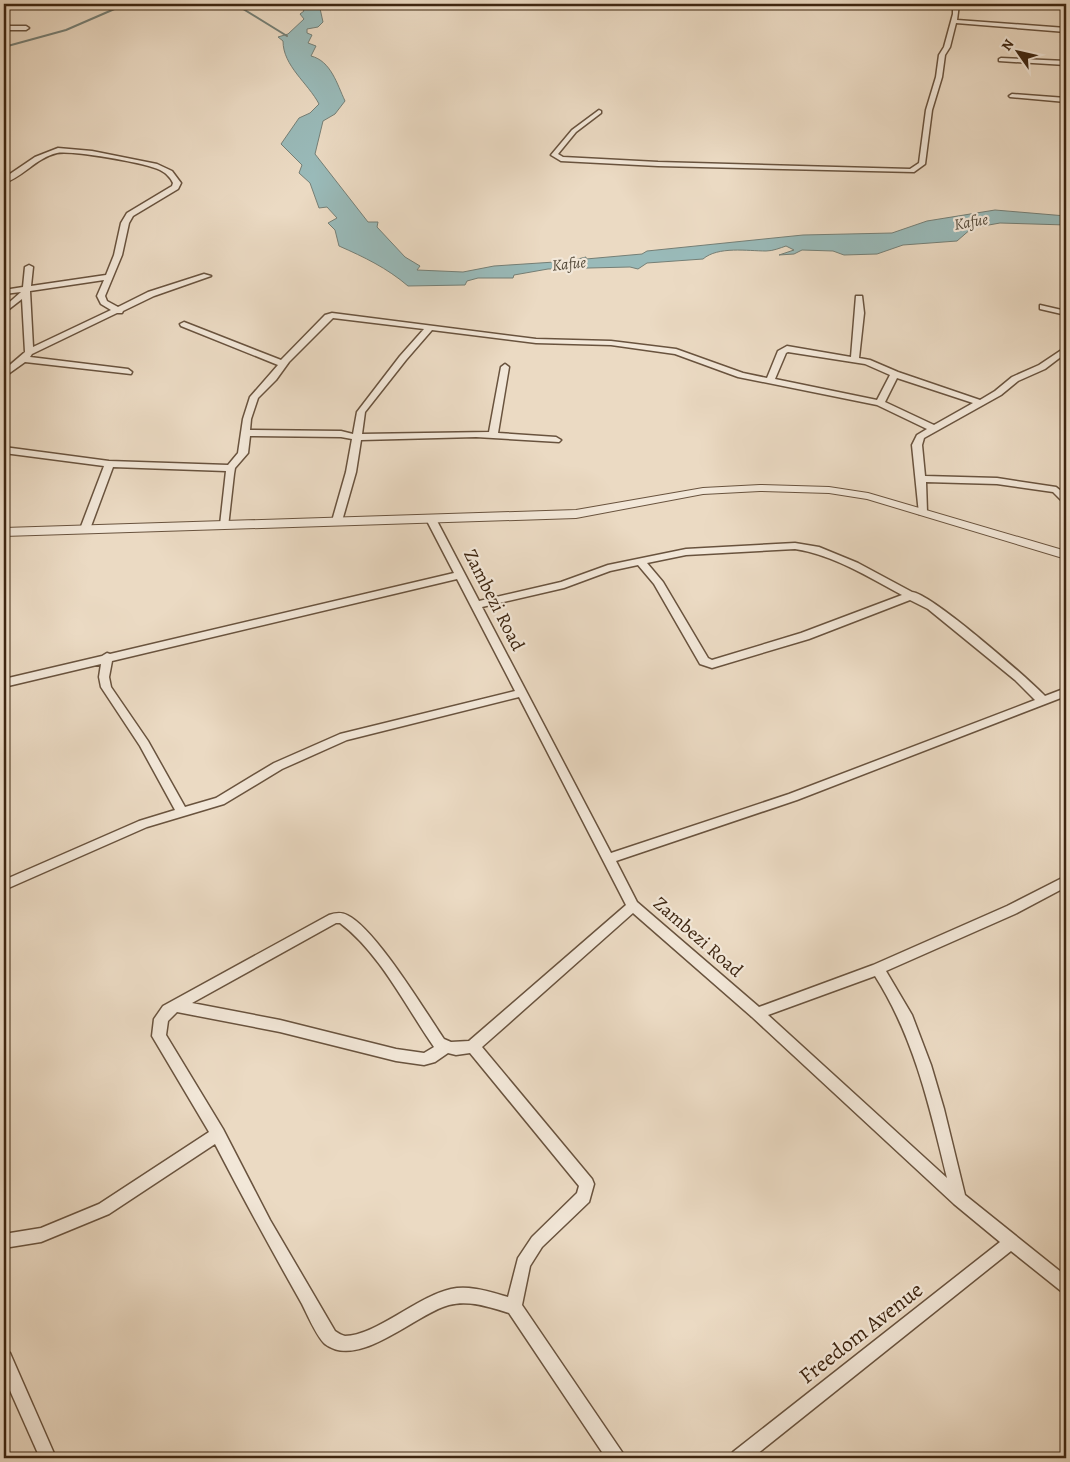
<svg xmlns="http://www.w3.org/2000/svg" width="1070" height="1462" viewBox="0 0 1070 1462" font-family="Alegreya,serif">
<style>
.water{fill:#99bab9;stroke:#757f76}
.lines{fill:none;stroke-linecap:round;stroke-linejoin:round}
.stream{stroke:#757f76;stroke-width:2}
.minor-casing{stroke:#69533e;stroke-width:3}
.tertiary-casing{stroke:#69533e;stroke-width:2}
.minor{fill:#f2e7d8;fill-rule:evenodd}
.tertiary{fill:#f2e7d8;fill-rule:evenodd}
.labels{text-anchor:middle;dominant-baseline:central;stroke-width:4.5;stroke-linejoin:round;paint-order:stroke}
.far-water-label{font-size:16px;font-style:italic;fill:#554b3b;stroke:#f2e7d8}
.street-label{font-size:19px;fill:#3e2611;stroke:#f2e7d8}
.near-street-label{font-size:22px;fill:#3e2611;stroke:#f2e7d8}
</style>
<rect width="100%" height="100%" fill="#ebdac3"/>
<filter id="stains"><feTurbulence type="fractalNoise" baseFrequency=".004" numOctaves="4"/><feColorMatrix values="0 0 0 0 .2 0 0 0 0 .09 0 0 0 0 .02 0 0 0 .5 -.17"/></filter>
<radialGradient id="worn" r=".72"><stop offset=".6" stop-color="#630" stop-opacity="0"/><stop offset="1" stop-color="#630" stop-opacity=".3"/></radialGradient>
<path class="water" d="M299,4h20l4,18 -5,5 -11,2v4l5,2 -4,8 8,3 -5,10c20,5 26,28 34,45l-10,13 -12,7 -8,33 53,68h10l-1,5 28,30 15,9 -3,4 46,2 31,-6 76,-5 16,-4v2l56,-5 5,-3 156,-16 89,-2 35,-12 68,-11 71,6v9l-66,-2 -28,5 -15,13 -54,4 -26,9 -33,1 -11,-4 -31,-1 -8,4 -15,1 15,-5 -8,-4c-6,2 -13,5 -20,5 -18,0 -48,-5 -63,8l-56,4 -9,6 -8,-2 -82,2 -34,6 -1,3h-35l-11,3 -2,4 -57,1c-21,-18 -44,-29 -69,-40l-4,-16 -7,-7 9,-5 -10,-11 -8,1 -9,-25 -11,-10 3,-8 -21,-21 18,-26 11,-5 9,-9c-11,-21 -36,-38 -36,-63l-5,-4 10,-3 16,-15 -4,-5 4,-3z"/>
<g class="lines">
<g class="stream">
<polyline points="235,4 287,36"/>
<polyline points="4,47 66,30 126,4"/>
</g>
<g class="minor-casing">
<g id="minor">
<polygon points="953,4 959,4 957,20 1066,28 1066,32 956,23 950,47 945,55 942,77 932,110 925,164 914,172 658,166 561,161 551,155 572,130 599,110 601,111 601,113 576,132 558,154 563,157 658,162 910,169 919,163 926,110 936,77 939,55 944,47 953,14"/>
<polygon points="4,26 26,26 29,28 26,30 4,30"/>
<polygon points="1001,58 1066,61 1066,65 999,61 999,59"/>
<polygon points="1012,94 1066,98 1066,102 1010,97 1009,96"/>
<path d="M58,148l34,3 65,13 15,7 9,12 -3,6 -45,27 -4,7 -7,32 -17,41 2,5 11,6 30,-15 56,-18 7,2 -57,20 -31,15 -1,2h-5l-85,41 -2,3 98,12 4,3 -1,2 -106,-12 -21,15v-7l21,-18 -3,-53 -18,14v-6l17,-15 -17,2v-4l19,-3 2,-20 4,-2 4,2 -2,19 75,-11 8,-20 7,-32 6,-10 45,-27 1,-3c-3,-6 -7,-10 -13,-13 -13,-7 -89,-20 -103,-17 -21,5 -34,24 -53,30v-5l31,-21zM104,280l-7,16 4,8 10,6 -78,37 -3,-56z"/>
<path d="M856,296h6l2,17 -5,45 11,2 28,12 82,28 15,-9 17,-14 27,-12 27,-18v6l-21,16 -27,12 -17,14 -77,43 -2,7 3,31 72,2 59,9 10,8v8l-3,-1 -10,-10 -56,-8 -71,-2 1,30 -2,2h-6l-7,-69 5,-10 10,-6 -50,-24 -139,-28 -63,-23 -64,-9 -75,-2 -104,-13 -26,30 -41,52 -3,22 127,-2 12,-65 4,-3 4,3 -11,66 58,4 5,3 -2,2 -83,-5 -115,3 -5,32 -14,49 -5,3 -5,-3 14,-49 6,-33 -11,-2 -91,-1 -2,17 -13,15 -1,6 -6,53h-6l-2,-2 6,-54 -113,-4 -23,62 -5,3 -5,-3 24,-63 -100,-13v-6l105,14 119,4 10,-12 5,-34 7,-22 28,-32 -97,-39 -1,-2 4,-2 97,38 44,-45 7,-2 204,26 75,2 65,8 67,24 24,5 11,-27 9,-5 64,11zM333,318l91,11 -24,27 -43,56 -4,22 -12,-3 -91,-1 1,-11 7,-21 18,-18 13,-18zM788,352l77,12 25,11 -13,25 -102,-21 11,-26zM897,378l76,25 -39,22 -49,-23z"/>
<polygon points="1040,305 1066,311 1066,315 1040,309"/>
<path d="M431,516l5,3 43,82 82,-19 47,-17 78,-16 109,-6 24,4 39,16 54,29c20,2 114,85 133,104l21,-8v8l-269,104 -181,61 21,41 122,105 114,-42 134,-59 59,-30v11l-51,27 -129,57 26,44 19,50 13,44 21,86 101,81v18l-5,-3 -50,-40 -259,207h-21l2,-6 267,-210 -46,-38 -202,-187 -119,-104 -151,134 110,132 2,5 -5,18 -47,45 -12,19 -8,39 100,147 2,6h-18l-97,-145c-19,-6 -40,-13 -60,-8 -34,9 -90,65 -124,39 -8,-7 -18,-30 -23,-40 -30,-53 -59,-106 -87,-160l-106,70 -68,28 -37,6v-14l37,-6 58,-24 110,-72 -57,-96 2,-17 9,-13 166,-91c6,-2 12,-3 18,0 28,13 78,96 97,124l7,3 18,-1 157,-136 -107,-208 -172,43 -65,29 -58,35 -77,23 -143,63v-10l135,-59 36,-11 -35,-64 -39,-59 -2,-10 2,-13 -97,23v-8l98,-23 5,-3 3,1 344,-81 -28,-54zM795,549c39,6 73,28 107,46l-101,38 -89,27 -4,-2 -45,-76 -16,-19 39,-8zM638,565l16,19 46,80 12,4 97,-29 101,-39 18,9 87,71 20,20 -246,94 -178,59 -129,-246 82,-19 46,-17zM457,579l58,112 -175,43 -66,29 -58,35 -31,9 -37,-66 -37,-54 -2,-10 3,-16zM336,923h4c40,30 66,84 94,124l-10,6 -28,-4 -116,-29 -88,-17zM875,976c39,61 55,132 72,202l-179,-163zM177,1012l103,20 116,29 28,4 11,-3 13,-9 8,2 14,-2 109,133 -2,7 -45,44 -14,21 -10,39c-18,-5 -38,-12 -57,-8 -33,7 -76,47 -106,47 -4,-1 -7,-3 -10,-5l-65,-111 -47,-91 -57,-94 2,-14z"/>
<polygon points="4,1351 10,1353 56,1458 40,1458 4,1377"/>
</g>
</g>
<g class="tertiary-casing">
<polygon id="tertiary" points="760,485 829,487 868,493 1066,551 1066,559 867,499 829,493 760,491 703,494 576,518 4,536 4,528 576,510 703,488"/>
</g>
<use href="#minor" class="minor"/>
<use href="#tertiary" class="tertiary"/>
</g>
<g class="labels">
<g class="far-water-label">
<text transform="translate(971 222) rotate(-10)">Kafue</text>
<text transform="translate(569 264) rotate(-6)">Kafue</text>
</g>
<g class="street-label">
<text transform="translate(494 600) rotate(63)">Zambezi Road</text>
<text transform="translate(698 937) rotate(41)">Zambezi Road</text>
</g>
<g class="near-street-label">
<text transform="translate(861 1333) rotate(-38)">Freedom Avenue</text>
</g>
</g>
<rect width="1070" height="1462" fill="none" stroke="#ebdac3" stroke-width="20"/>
<rect x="5" y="5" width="1060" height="1452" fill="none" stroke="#3e2611" stroke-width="2.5"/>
<rect x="10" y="10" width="1050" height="1442" fill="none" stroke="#3e2611"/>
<g transform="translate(1018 52) rotate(304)" stroke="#f2e7d8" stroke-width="4" paint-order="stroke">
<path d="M0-4L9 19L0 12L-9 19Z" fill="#3e2611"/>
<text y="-8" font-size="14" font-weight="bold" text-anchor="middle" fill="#3e2611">N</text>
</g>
<rect width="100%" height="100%" filter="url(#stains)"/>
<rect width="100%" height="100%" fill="url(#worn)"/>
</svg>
